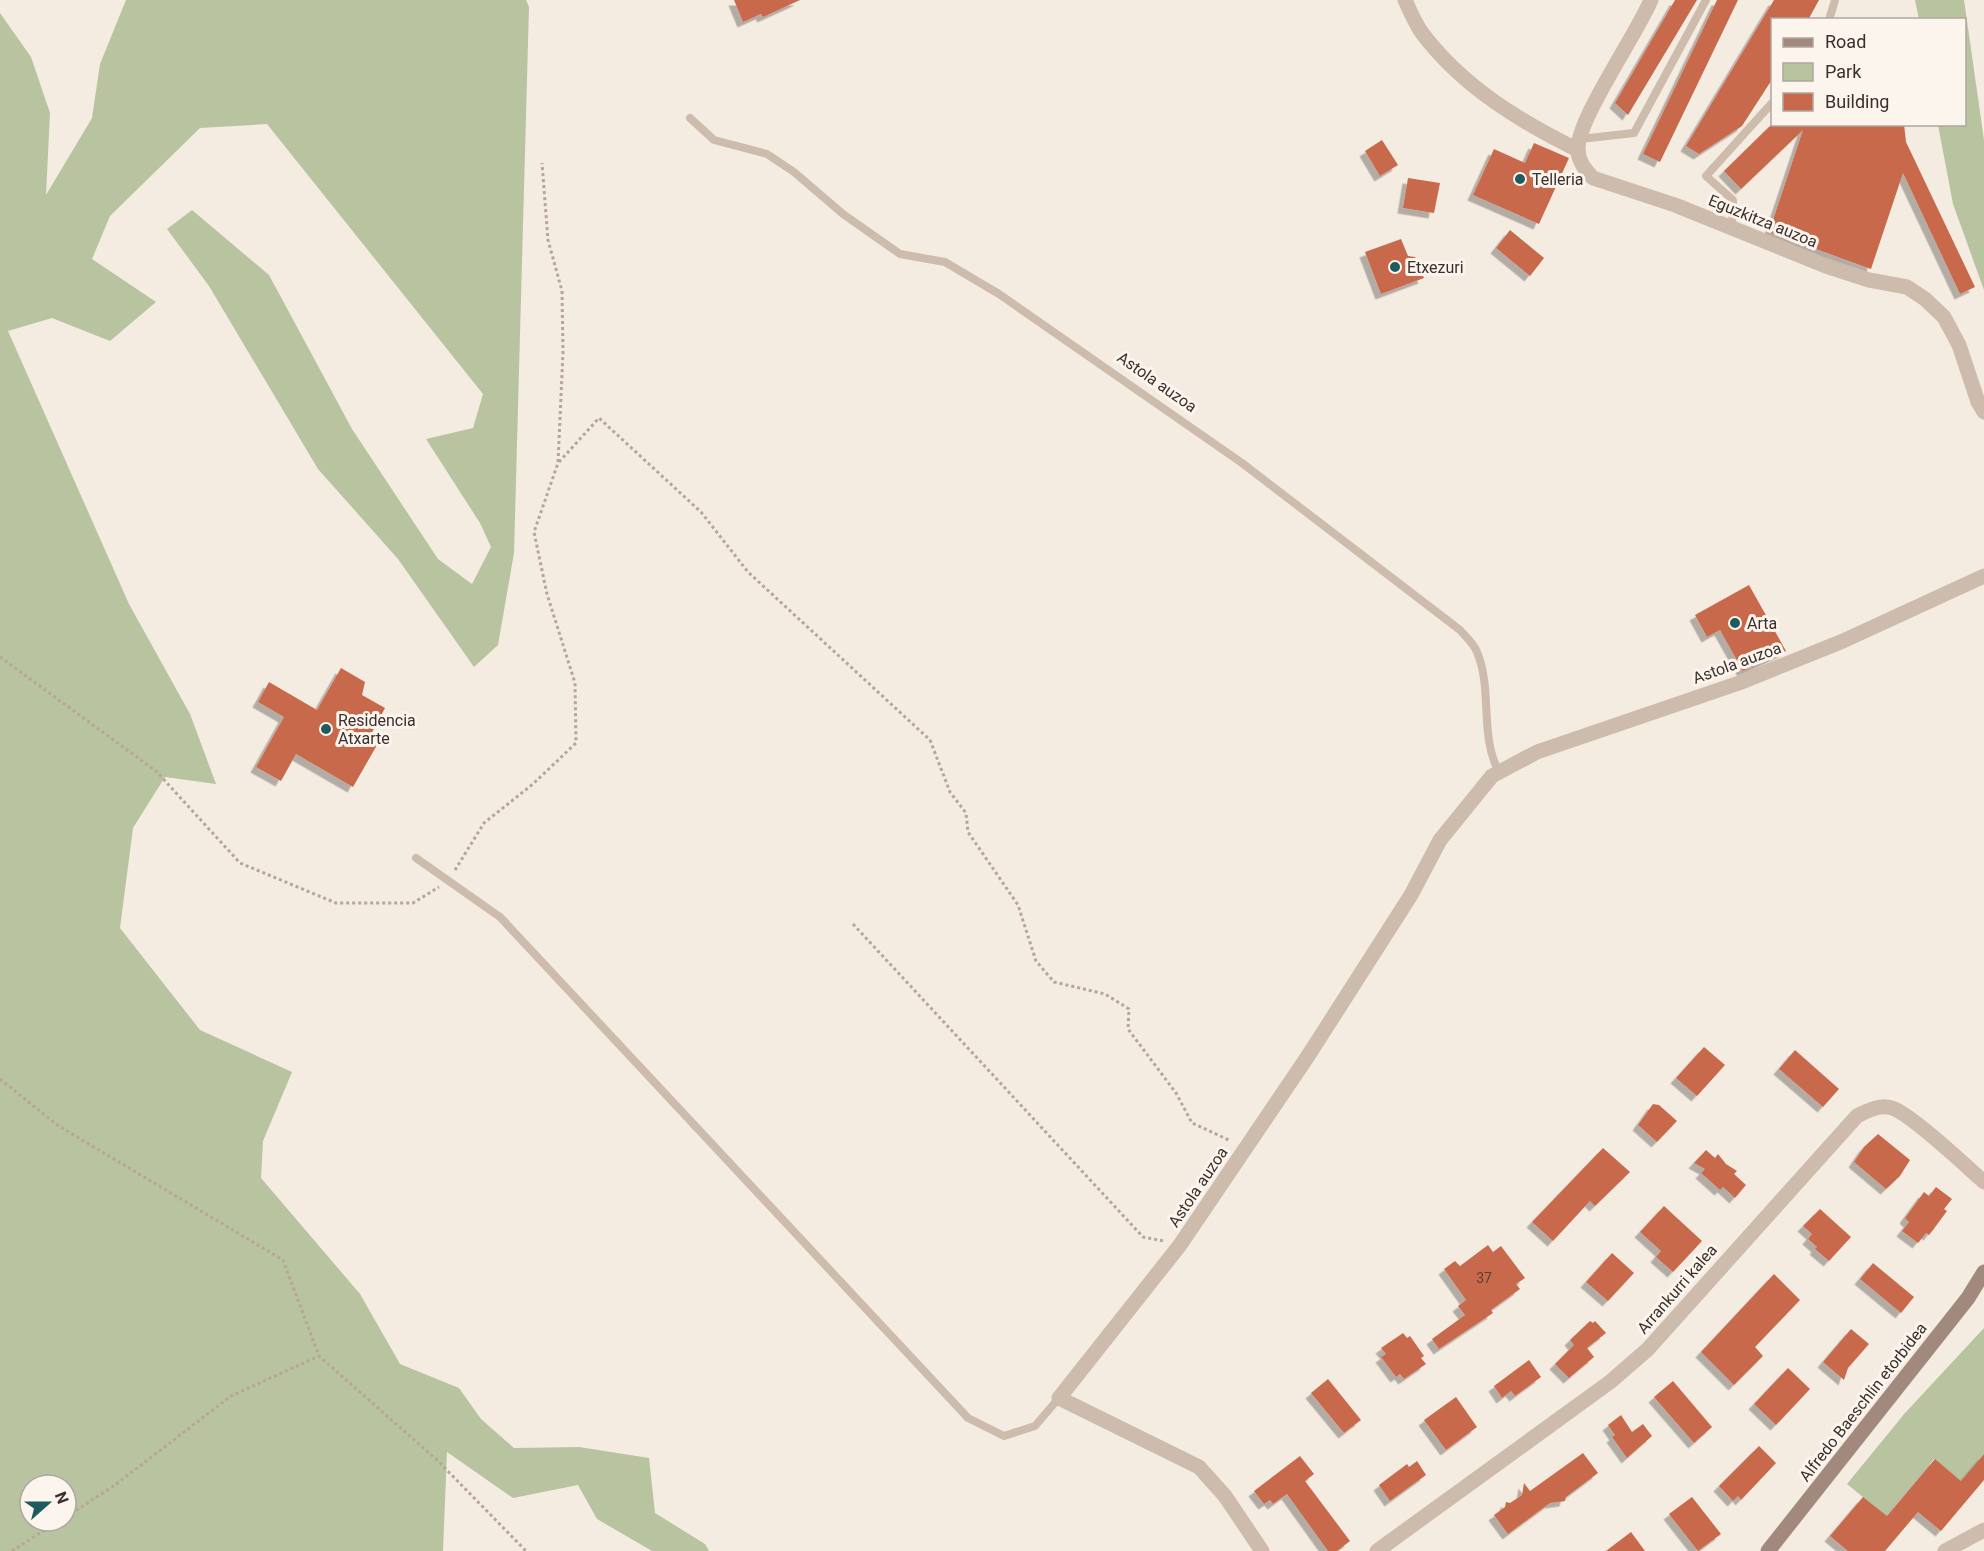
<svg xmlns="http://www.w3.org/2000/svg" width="1984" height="1551" viewBox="0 0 1984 1551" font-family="Roboto,sans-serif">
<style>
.green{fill:#b8c4a0;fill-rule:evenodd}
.building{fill:#c8694b;filter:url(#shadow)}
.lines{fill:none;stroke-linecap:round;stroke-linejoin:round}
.path{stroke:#b9a596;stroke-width:3;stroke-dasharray:3 3;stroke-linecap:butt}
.lane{stroke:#cdbbac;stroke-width:8}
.street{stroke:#cdbbac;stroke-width:15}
.secondary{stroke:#a18a7d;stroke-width:15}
.poi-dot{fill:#1f5a5e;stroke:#fbf5ee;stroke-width:2}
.labels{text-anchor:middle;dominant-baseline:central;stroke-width:6;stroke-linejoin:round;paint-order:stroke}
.number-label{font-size:14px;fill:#5e3e33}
.poi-label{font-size:16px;fill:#3b302b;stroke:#fbf5ee;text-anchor:start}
.street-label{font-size:16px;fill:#3b302b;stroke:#fbf5ee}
</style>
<defs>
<filter id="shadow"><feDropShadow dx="-5.5" dy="5.5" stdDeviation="0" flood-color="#0004"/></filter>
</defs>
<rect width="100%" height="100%" fill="#f4ebe1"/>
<g class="green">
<path d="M126,0h400l3,7 -15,546 -16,92 -24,22 -76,-108 -80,-90 -109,-183 -42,-57 25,-19 77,65 83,154 86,130 34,25 19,-37 -11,-24 -54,-84 47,-11 10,-34 -216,-270 -67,4 -90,88 -18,43 64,43 -46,39 -58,-23 -44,13 121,273 61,110 26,70 -51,-7 -32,51 -13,100 80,102 92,42 -29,69 -2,37 99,116 40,70 59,24 22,31 33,29 65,-1 70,11 6,55 50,31 4,7h-57l-55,-32 -19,-34 -65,13 -66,-46 -4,99h-443v-1538l31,44 19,56 -4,82 46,-77 8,-54zM30,1485h36v36h-36z"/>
<polygon points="1915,0 1964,0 1984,140 1984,290 1953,204 1938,125 1964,124 1964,20 1919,19"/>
<polygon points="1984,1328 1984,1454 1961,1481 1934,1459 1886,1516 1847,1484 1905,1413"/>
</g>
<g class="building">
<polygon points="734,0 800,0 763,17 761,14 743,22"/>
<polygon points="1675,0 1697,0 1628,115 1615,103"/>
<polygon points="1717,0 1738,0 1660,162 1643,154"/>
<polygon points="1774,0 1819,0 1808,20 1773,20 1773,78 1742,126 1699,154 1686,146"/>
<polygon points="1772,124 1904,124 1906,142 1975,287 1960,294 1903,173 1871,269 1769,232 1803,130 1741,189 1724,171"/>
<polygon points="1382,140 1398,165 1380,176 1365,151"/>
<polygon points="1534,143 1569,158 1539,224 1473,195 1494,149 1525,163"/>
<polygon points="1408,178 1440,183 1434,213 1403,208"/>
<polygon points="1510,230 1544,258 1530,276 1496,248"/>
<polygon points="1401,239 1408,256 1415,257 1424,278 1381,294 1365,252"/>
<polygon points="1749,585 1786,651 1743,671 1720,630 1707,637 1695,615"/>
<polygon points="341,668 365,682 362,695 385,708 368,740 377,745 353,787 296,754 281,781 256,767 284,717 258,702 269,682 317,710"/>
<polygon points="1704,1047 1725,1065 1697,1096 1676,1078"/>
<polygon points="1795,1050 1839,1089 1823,1107 1779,1069"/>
<polygon points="1653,1104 1659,1105 1677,1121 1657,1142 1638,1125"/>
<polygon points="1878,1134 1910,1160 1900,1176 1886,1189 1854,1162 1864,1147"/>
<polygon points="1603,1148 1630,1172 1595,1206 1590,1201 1553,1241 1532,1222"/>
<polygon points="1706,1150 1715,1158 1718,1154 1726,1164 1737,1171 1734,1174 1746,1185 1735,1198 1723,1187 1720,1190 1701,1173 1705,1169 1694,1163"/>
<polygon points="1936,1187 1952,1199 1944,1209 1947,1211 1933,1230 1929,1235 1926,1233 1918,1243 1902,1231 1909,1222 1905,1218 1924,1192 1929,1196"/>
<polygon points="1664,1206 1702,1241 1673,1272 1656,1257 1661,1251 1640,1232"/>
<polygon points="1820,1209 1851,1237 1829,1261 1815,1249 1817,1247 1808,1239 1812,1234 1803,1226"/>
<polygon points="1488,1245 1493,1252 1501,1246 1525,1278 1516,1284 1520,1289 1491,1310 1493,1313 1439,1349 1432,1339 1465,1315 1458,1306 1466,1300 1444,1269 1455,1261 1460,1266"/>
<polygon points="1612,1253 1634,1273 1608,1301 1586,1282"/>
<polygon points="1873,1263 1914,1297 1901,1313 1860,1279"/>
<polygon points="1774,1274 1800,1300 1755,1347 1763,1356 1734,1385 1701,1352"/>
<polygon points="1590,1321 1593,1323 1595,1321 1606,1333 1587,1348 1594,1357 1569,1378 1555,1364 1574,1345 1570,1340"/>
<polygon points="1851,1329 1869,1344 1848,1368 1844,1380 1823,1362"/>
<polygon points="1403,1333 1407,1338 1410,1336 1424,1356 1421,1358 1426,1364 1404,1379 1400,1374 1396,1377 1381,1357 1386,1354 1381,1348"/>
<polygon points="1529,1360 1541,1377 1515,1396 1511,1391 1502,1398 1494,1386"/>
<polygon points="1788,1368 1810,1389 1776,1425 1754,1404"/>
<polygon points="1328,1379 1361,1420 1344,1433 1311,1393"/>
<polygon points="1673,1381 1712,1427 1694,1443 1654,1397"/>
<polygon points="1456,1397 1477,1427 1446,1450 1424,1420"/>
<polygon points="1621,1415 1632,1432 1643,1424 1652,1436 1627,1458 1612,1437 1615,1435 1608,1425"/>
<polygon points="1759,1446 1776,1463 1741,1500 1738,1496 1733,1501 1719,1486"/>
<polygon points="1583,1453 1598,1473 1566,1497 1565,1501 1550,1503 1508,1534 1494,1515 1505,1507 1506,1502 1510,1503 1522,1495 1524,1483 1530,1491"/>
<polygon points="1984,1454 1984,1480 1941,1531 1918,1512 1885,1551 1848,1551 1830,1536 1863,1497 1887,1516 1935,1459 1961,1481"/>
<polygon points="1300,1456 1314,1474 1305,1481 1350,1541 1337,1551 1328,1551 1287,1494 1273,1504 1270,1500 1264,1504 1254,1491"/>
<polygon points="1417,1461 1426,1475 1390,1501 1379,1485 1407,1464 1409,1467"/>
<polygon points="1692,1497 1721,1534 1698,1551 1669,1514"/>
<polygon points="1631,1532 1645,1551 1606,1551"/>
</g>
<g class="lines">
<g class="path">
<polyline points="559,462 599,418 701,512 748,572 930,740 950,792 966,813 968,832 1018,905 1036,961 1054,982 1105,994 1129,1009 1128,1029 1176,1093 1192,1123 1231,1141"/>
<polyline points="0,657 156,771 240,863 336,903 413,903 439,887"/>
<polyline points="455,870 484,823 533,784 576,743 575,683 547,594 534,532 558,463 563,352 562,291 548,240 542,163"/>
<polyline points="853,924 1143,1237 1164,1241"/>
<polyline points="0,1079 57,1125 283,1260 319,1356 437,1460 526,1551"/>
<polyline points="66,1517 115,1485 231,1396 319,1356"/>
<polyline points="12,1551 59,1521"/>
</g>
<g class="lane">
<polyline points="1829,20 1835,0"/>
<path d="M690,118l24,22 53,14 27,18 49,42 57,40 45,8 54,32 243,169 218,167c6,7 14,14 17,22 16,38 2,83 22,120"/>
<polyline points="1580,139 1634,133 1706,0"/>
<polyline points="1732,228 1733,200 1706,176 1772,103"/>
<polyline points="416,858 500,917 968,1418 1004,1436 1035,1426 1059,1398"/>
</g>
<g class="street">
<path d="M1405,0c5,11 10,23 17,33 40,53 97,88 156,117"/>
<path d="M1651,0c-14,34 -75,121 -73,150 0,11 8,21 15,28l82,27 151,61 43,14 38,7 18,12 19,18 15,28 19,57 6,10"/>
<polyline points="1262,1551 1225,1496 1199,1467 1059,1398 1180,1245 1308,1056 1411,895 1440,840 1492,776 1537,752 1739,683 1843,641 1984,576"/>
<path d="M1377,1551l233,-169 38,-33 209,-233c10,-5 23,-12 35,-8 19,6 74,58 92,74"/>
<polyline points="1945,1551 1984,1530"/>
</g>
<polyline class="secondary" points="1768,1551 1968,1298 1984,1272"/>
</g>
<g class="poi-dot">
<circle cx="1520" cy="179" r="6"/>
<circle cx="1395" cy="267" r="6"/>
<circle cx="1735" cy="623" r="6"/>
<circle cx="326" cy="729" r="6"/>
</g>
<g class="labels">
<g class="number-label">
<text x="1484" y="1278">37</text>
</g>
<g class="poi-label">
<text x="1532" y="179">Telleria</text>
<text x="1407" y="267">Etxezuri</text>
<text x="1747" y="623">Arta</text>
<text x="338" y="720">Residencia<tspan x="338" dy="18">Atxarte</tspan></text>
</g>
<g class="street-label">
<text transform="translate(1763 221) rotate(22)">Eguzkitza auzoa</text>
<text transform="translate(1157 382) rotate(35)">Astola auzoa</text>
<text transform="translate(1737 663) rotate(-20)">Astola auzoa</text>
<text transform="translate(1198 1187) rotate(-56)">Astola auzoa</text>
<text transform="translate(1677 1289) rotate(-49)">Arrankurri kalea</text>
<text transform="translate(1863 1402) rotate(-52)">Alfredo Baeschlin etorbidea</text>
</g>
</g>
<rect x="1771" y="18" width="195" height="108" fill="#fbf5ee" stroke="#aea6a0" stroke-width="1.5"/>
<rect x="1783" y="38" width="30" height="9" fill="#a18a7d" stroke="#aea6a0" stroke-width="1.5"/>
<text x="1825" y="48" font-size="18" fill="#3b302b">Road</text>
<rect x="1783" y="63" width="30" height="18" fill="#b8c4a0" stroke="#aea6a0" stroke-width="1.5"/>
<text x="1825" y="78" font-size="18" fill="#3b302b">Park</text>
<rect x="1783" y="93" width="30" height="18" fill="#c8694b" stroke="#aea6a0" stroke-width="1.5"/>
<text x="1825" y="108" font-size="18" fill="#3b302b">Building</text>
<g transform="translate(48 1503) rotate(69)"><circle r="28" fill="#fbf5ee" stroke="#aea6a0" stroke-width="1.5"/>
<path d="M0-4.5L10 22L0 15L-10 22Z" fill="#1f5a5e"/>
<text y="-9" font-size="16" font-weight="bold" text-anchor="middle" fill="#3b302b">N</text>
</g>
</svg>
